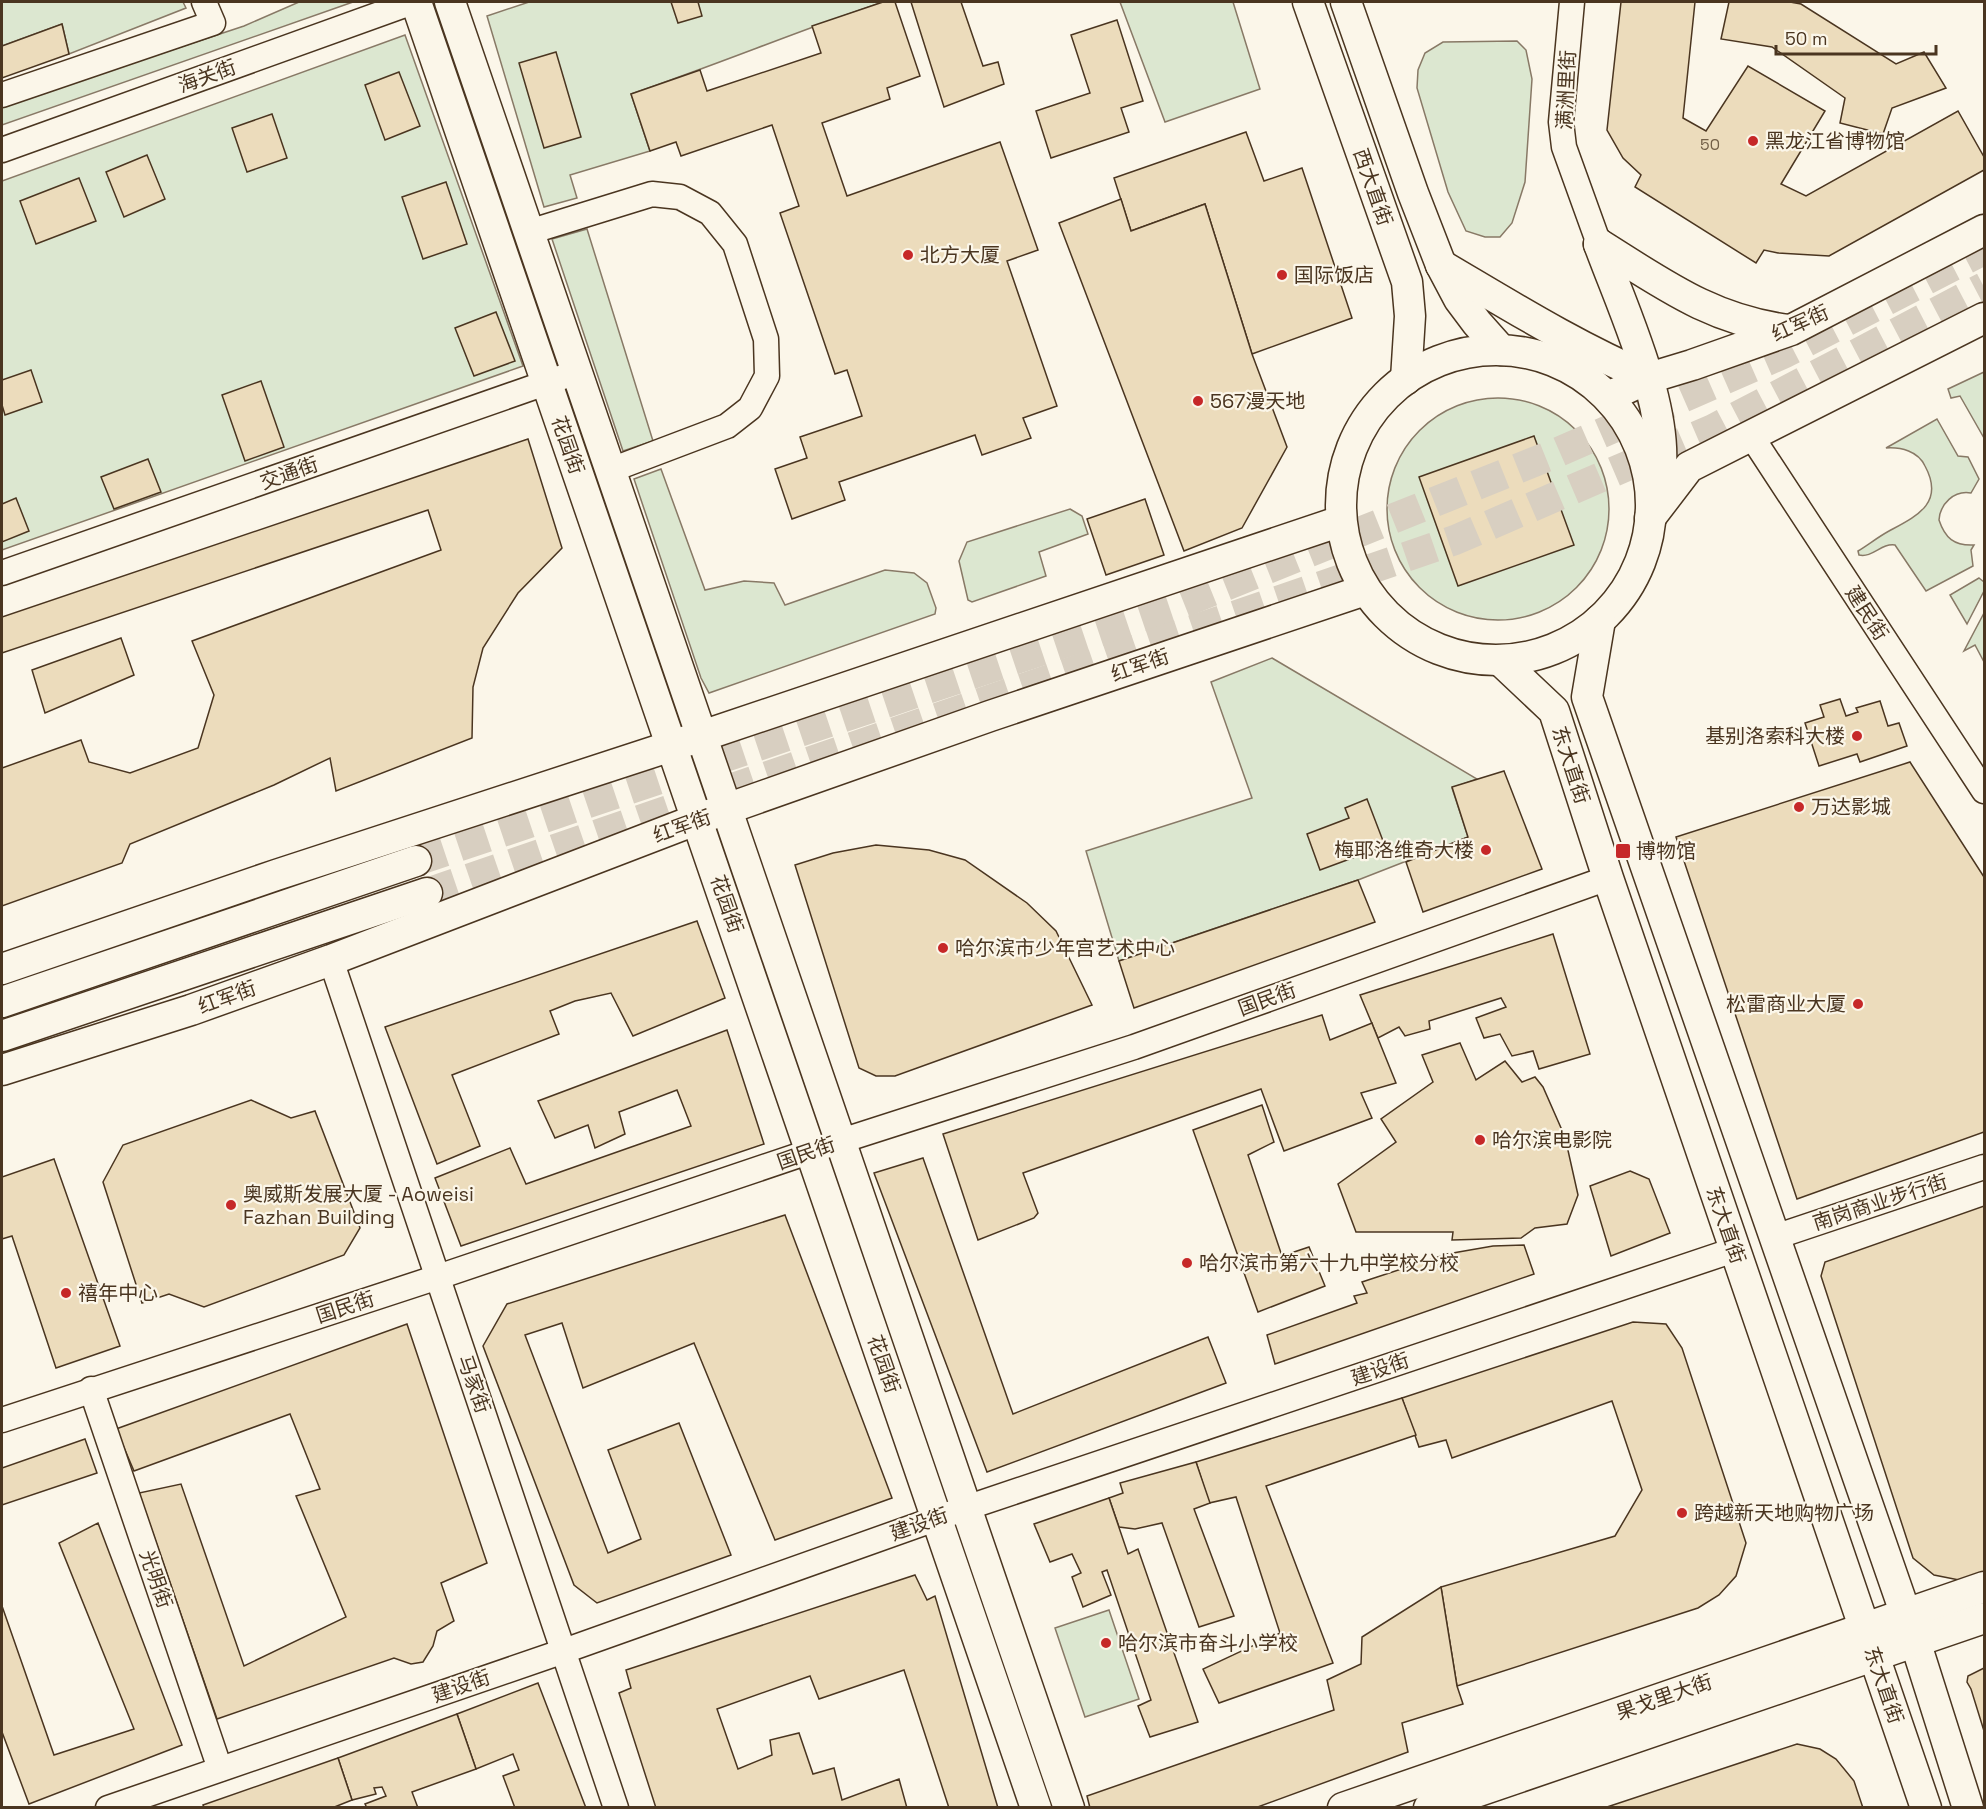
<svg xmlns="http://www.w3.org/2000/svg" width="1986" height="1809" viewBox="0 0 1986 1809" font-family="'Space Grotesk','Noto Sans SC',sans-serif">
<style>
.green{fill:#dce7d0;stroke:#887966;stroke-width:1.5}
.building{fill:#ecdcbc;stroke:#4a3520;stroke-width:1.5}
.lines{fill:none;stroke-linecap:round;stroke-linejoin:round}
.major-tunnel{stroke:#d8cfc1;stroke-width:30;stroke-dasharray:30 15;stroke-linecap:butt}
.minor-casing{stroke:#4a3520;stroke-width:27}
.major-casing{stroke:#4a3520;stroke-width:33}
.minor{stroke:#fbf6e9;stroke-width:24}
.major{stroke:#fbf6e9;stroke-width:30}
.poi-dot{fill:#c62828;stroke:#fbf6e9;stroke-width:2}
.labels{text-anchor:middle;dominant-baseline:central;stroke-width:4.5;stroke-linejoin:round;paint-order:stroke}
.number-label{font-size:16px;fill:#725f47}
.street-label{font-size:20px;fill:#4a3520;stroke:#fbf6e9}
.poi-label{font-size:20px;fill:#4a3520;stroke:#fbf6e9;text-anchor:start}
</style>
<rect width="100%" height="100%" fill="#fbf6e9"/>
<g class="green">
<polygon points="2,2 183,2 186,8 69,54 62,24 2,46"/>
<polygon points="299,2 353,2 2,125 2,106 244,26"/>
<path d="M529,2h354c-85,29 -167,63 -252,92l19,57 -80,24 7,23 -33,9 -57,-191z"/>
<polygon points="1120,2 1233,2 1260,89 1165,122"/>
<polygon points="405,35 523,366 2,550 2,181"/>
<polygon points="1517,41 1526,50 1532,79 1525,182 1512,223 1500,237 1485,237 1466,231 1448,192 1417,88 1418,70 1425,53 1443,42"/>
<polygon points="587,229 653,441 623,451 552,239"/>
<polygon points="1984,372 1984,438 1960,396 1951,398 1948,389"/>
<circle cx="1498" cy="509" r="111"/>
<path d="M1937,419l21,37 10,1 11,22 -8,14c-17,-3 -31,11 -32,27 6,18 15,26 35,25l-3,5 2,16 -47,25 -31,-46c-14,-2 -22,13 -36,10l-1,-4c10,-6 20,-14 31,-20 28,-15 56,-28 36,-65 -7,-15 -24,-19 -39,-18z"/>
<polygon points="661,469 705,590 744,581 774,583 785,605 885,570 914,573 927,583 936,608 935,614 709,693 701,678 634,479"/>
<polygon points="1070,509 1082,516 1088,534 1039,552 1046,576 972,602 968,600 959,561 967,542"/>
<polygon points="1979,578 1984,582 1984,591 1967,624 1950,595"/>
<polygon points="1984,613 1984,662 1975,645 1964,651"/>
<polygon points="1272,658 1477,779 1452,788 1468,837 1358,880 1119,961 1086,851 1252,798 1211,682"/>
<polygon points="1109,1610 1139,1699 1085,1717 1055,1628"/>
</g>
<g class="building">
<polygon points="671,2 698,2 702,16 678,23"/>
<polygon points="883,2 895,2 920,76 887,88 890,99 822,123 847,196 1000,142 1038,250 1007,261 1057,406 1023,418 1031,438 982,455 975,435 839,482 845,500 792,519 775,469 807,458 800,437 862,416 847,370 835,374 780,213 799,206 772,125 681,156 676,142 650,151 631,94 700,70 707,91 821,53 812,26"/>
<polygon points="911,2 961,2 983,66 998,62 1004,84 944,107"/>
<polygon points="1621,2 1695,2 1683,118 1706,131 1748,66 1825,111 1781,184 1806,196 1958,111 1984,157 1984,170 1829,256 1778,253 1764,250 1756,263 1635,187 1641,175 1623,158 1607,130"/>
<polygon points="1729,2 1790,2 1801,4 1896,64 1924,52 1946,88 1892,108 1883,134 1840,123 1845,98 1772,47 1721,39"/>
<polygon points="1117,20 1143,101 1121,108 1129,132 1051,158 1036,111 1090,93 1071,35"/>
<polygon points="62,24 69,54 2,78 2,46"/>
<polygon points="556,52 581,137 544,148 519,63"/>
<polygon points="399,72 420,126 385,140 365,85"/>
<polygon points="272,114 287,158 247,172 232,128"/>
<polygon points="1246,132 1264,181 1302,168 1352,318 1252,354 1205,204 1131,231 1114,178"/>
<polygon points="147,155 165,199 124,217 106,172"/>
<polygon points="79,178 96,221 36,244 20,201"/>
<polygon points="446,182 467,244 423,259 402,197"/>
<polygon points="1121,199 1131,231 1205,204 1252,354 1287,447 1242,528 1184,551 1059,223"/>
<polygon points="496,312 515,361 474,376 455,328"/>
<polygon points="31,370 42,402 5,415 2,405 2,380"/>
<polygon points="261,381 284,447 245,461 222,395"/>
<polygon points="1534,436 1574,545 1458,586 1419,477"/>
<polygon points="528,439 562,548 518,593 483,648 473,687 472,738 336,791 330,758 274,785 130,844 122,863 2,906 2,768 81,740 89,762 130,773 198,748 214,695 192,641 441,550 428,510 2,653 2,617"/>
<polygon points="148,459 161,492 114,509 101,477"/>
<polygon points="16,498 29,531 2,542 2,504"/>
<polygon points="1145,499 1164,555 1106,575 1087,519"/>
<polygon points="121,638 134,675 45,713 32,670"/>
<polygon points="1840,699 1846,716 1858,712 1856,708 1880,701 1888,726 1899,723 1907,746 1860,762 1857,754 1819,766 1805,723 1824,717 1820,705"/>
<polygon points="1910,762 1984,877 1984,1132 1797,1199 1676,837"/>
<polygon points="1504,771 1542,869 1423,912 1406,862 1468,837 1452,787"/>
<polygon points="1367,799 1385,846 1320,870 1307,834 1349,818 1345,808"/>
<polygon points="876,845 929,850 965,860 1027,903 1056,931 1092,1005 895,1076 876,1076 859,1068 795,865 833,853"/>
<polygon points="1358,880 1375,922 1134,1008 1119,961"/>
<polygon points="697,921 725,998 633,1036 611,993 575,1001 550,1011 559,1034 452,1075 480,1146 437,1164 385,1027"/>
<polygon points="1553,934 1590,1054 1539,1069 1533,1051 1512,1056 1500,1034 1484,1038 1476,1018 1506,1007 1501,998 1429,1021 1430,1029 1405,1036 1399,1027 1378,1038 1360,995"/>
<polygon points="1322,1015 1330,1040 1372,1023 1373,1026 1396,1083 1361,1093 1372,1118 1284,1151 1261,1089 1023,1173 1038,1213 1034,1218 978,1240 943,1134"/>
<polygon points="727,1030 764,1144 461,1246 435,1178 510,1148 526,1184 691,1126 677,1090 619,1112 625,1134 595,1148 588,1125 555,1138 538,1101"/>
<polygon points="1460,1043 1476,1080 1505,1061 1522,1082 1535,1077 1543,1087 1565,1137 1578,1195 1567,1224 1535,1228 1521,1238 1452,1240 1453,1232 1356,1232 1338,1184 1396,1142 1381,1119 1433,1082 1422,1055"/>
<polygon points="251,1100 291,1118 315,1111 360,1228 344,1255 204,1307 169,1294 142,1303 103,1182 123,1145"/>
<polygon points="1262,1105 1274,1142 1248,1155 1282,1256 1309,1247 1325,1286 1258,1312 1193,1130"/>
<polygon points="923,1158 1013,1414 1208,1337 1226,1383 987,1472 874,1173"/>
<polygon points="54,1159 120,1346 56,1368 12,1236 2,1239 2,1177"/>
<polygon points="1630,1171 1649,1179 1670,1233 1611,1256 1590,1186"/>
<polygon points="1984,1206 1984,1573 1964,1581 1934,1575 1913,1558 1821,1276 1825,1262"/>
<polygon points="785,1215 892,1498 775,1540 694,1343 583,1388 562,1323 525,1335 608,1553 641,1539 608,1450 679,1423 731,1555 597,1603 574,1585 483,1346 507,1304"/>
<polygon points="1524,1245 1534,1274 1275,1364 1267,1335 1357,1303 1354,1296 1367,1293 1362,1282 1447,1254 1493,1246"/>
<polygon points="1633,1322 1666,1324 1682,1348 1746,1543 1736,1576 1719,1595 1698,1608 1457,1686 1441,1587 1615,1536 1642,1490 1612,1401 1452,1458 1446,1440 1419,1447 1402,1398"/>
<polygon points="407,1324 487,1563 441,1583 454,1621 437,1631 433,1646 423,1662 411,1664 394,1658 217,1719 139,1493 181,1484 244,1666 346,1617 296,1496 320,1489 290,1414 134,1471 116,1429"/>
<polygon points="1402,1398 1416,1435 1266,1486 1333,1663 1219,1703 1203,1669 1280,1633 1236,1497 1209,1503 1196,1462"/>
<polygon points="85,1439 97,1473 2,1505 2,1468"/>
<polygon points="1196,1462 1210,1503 1194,1509 1234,1616 1199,1627 1162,1523 1135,1529 1119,1527 1109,1498 1123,1493 1120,1483"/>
<polygon points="1109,1498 1128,1554 1138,1549 1198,1722 1150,1737 1138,1706 1151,1700 1107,1570 1102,1572 1111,1595 1083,1607 1072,1577 1081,1573 1072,1554 1050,1562 1034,1524"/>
<polygon points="98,1523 182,1745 29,1804 2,1732 2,1606 54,1755 134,1729 59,1543"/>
<polygon points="915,1575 927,1600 935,1596 998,1808 949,1808 904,1670 819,1699 810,1676 717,1709 738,1769 772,1755 770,1740 799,1733 813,1774 834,1768 842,1800 899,1779 907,1808 656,1808 619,1693 631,1688 626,1670"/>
<polygon points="1441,1587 1457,1686 1463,1704 1402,1723 1408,1752 1255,1808 1090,1808 1087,1796 1334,1710 1327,1680 1361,1664 1362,1637"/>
<polygon points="1984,1668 1984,1731 1971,1689 1967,1682 1968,1676"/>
<polygon points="538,1683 586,1808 515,1808 503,1776 519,1770 513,1754 476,1769 457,1714"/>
<polygon points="457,1714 476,1769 412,1792 418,1808 367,1808 365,1804 386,1796 382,1787 374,1788 376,1794 352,1800 338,1758"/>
<polygon points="1797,1744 1820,1749 1836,1759 1854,1781 1863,1808 1604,1808"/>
<polygon points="338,1758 352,1800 332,1808 204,1808 203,1805"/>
</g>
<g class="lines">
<g class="major-tunnel">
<polyline points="416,861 1180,604 1554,454 1785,353 1984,250"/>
<polyline points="427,893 1455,540 1713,429 1984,287"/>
</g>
<g class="minor-casing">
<g id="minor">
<polyline points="1572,2 1561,122 1564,147 1599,244"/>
<polyline points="2,95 213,23 204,2"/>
<polyline points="2,150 413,2"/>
<polyline points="529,232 652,194 680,197 710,213 735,244 766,339 767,376 750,408 727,426 611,470"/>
<polyline points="1750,434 1984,791"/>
<polyline points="2,573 577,372"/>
<polyline points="331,960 616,1808"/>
<polyline points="1775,1237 1984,1167"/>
<polyline points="91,1389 220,1769"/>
<polyline points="2,1420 438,1277 841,1141 1134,1047 1608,878"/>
<polyline points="108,1808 564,1651 966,1508 1734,1250"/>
</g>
</g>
<g class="major-casing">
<g id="major">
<polyline points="416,2 1036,1808"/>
<polyline points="450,2 1069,1808"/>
<polyline points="1308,2 1407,282 1410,316 1406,379"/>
<polyline points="1346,2 1413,193 1441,265 1459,299 1477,323 1501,350"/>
<path d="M1599,244c24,66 76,174 59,242"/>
<path d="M1599,244c64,40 112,76 189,86"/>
<path d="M1441,265c68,40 135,82 208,113"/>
<circle cx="1496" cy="505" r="155"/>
<polyline points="1608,397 1649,378 1692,365 1791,330 1984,230"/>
<polyline points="1650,518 1689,467 1984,318"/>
<polyline points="1600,620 1587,697 1915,1641 1968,1808"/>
<polyline points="1501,661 1554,711 1608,878 1926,1808"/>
<polyline points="2,969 276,875 702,736 1341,521"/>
<polyline points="2,1002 416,861"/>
<polyline points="2,1036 427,893"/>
<polyline points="2,1070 191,1010 331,960 698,819 990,716 1365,590"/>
<polyline points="1343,1808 1984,1587"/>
<polyline points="1429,1808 1984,1618"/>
</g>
</g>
<use href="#minor" class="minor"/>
<use href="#major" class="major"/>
</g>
<g class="poi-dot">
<circle cx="1753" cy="141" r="6"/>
<circle cx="908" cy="255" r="6"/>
<circle cx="1282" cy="275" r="6"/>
<circle cx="1198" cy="401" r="6"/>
<circle cx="1857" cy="736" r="6"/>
<circle cx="1799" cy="807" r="6"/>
<circle cx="1486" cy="850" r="6"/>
<rect x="1615" y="843" width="16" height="16" rx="3"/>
<circle cx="943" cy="948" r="6"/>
<circle cx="1858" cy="1004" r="6"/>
<circle cx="1480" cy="1140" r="6"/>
<circle cx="231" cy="1205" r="6"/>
<circle cx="1187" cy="1263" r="6"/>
<circle cx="66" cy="1293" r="6"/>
<circle cx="1682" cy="1513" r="6"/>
<circle cx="1106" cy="1643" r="6"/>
</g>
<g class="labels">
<g class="number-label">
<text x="1710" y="144">50</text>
</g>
<g class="street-label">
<text transform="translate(207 76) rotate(-20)">海关街</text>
<text transform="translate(1566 90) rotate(-87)">满洲里街</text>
<text transform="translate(1373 187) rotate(71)">西大直街</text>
<text transform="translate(1800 323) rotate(-24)">红军街</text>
<text transform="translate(568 445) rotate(71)">花园街</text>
<text transform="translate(289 473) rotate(-19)">交通街</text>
<text transform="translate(1867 613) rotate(57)">建民街</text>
<text transform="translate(1140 665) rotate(-19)">红军街</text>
<text transform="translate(1571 765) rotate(72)">东大直街</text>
<text transform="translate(682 826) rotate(-20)">红军街</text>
<text transform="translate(727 904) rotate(71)">花园街</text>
<text transform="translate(227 997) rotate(-20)">红军街</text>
<text transform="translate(1267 999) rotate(-20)">国民街</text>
<text transform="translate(806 1153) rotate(-19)">国民街</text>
<text transform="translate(1880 1202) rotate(-18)">南岗商业步行街</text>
<text transform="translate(1726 1225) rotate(71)">东大直街</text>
<text transform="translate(345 1307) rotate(-18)">国民街</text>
<text transform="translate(884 1364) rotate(71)">花园街</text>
<text transform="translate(1380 1369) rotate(-19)">建设街</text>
<text transform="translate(474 1384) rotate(71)">马家街</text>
<text transform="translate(919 1524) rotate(-20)">建设街</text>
<text transform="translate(156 1579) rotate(71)">光明街</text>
<text transform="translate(1884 1685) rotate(71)">东大直街</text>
<text transform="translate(461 1686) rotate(-19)">建设街</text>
<text transform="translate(1664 1697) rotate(-19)">果戈里大街</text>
</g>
<g class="poi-label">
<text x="1765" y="141">黑龙江省博物馆</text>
<text x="920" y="255">北方大厦</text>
<text x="1294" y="275">国际饭店</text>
<text x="1210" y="401">567漫天地</text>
<text x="1845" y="736" text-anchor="end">基别洛索科大楼</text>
<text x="1811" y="807">万达影城</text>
<text x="1474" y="850" text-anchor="end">梅耶洛维奇大楼</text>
<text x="1636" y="851">博物馆</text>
<text x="955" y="948">哈尔滨市少年宫艺术中心</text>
<text x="1846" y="1004" text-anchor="end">松雷商业大厦</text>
<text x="1492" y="1140">哈尔滨电影院</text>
<text x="243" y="1194">奥威斯发展大厦 - Aoweisi<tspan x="243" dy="23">Fazhan Building</tspan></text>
<text x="1199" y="1263">哈尔滨市第六十九中学校分校</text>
<text x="78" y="1293">禧年中心</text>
<text x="1694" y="1513">跨越新天地购物广场</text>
<text x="1118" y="1643">哈尔滨市奋斗小学校</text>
</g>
</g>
<rect width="1986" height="1809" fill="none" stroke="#4a3520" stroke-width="6"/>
<path d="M1776 45v9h160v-9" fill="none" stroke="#4a3520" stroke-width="3"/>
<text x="1785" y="45" font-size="18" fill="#4a3520" stroke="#fbf6e9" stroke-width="4.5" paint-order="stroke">50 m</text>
</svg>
